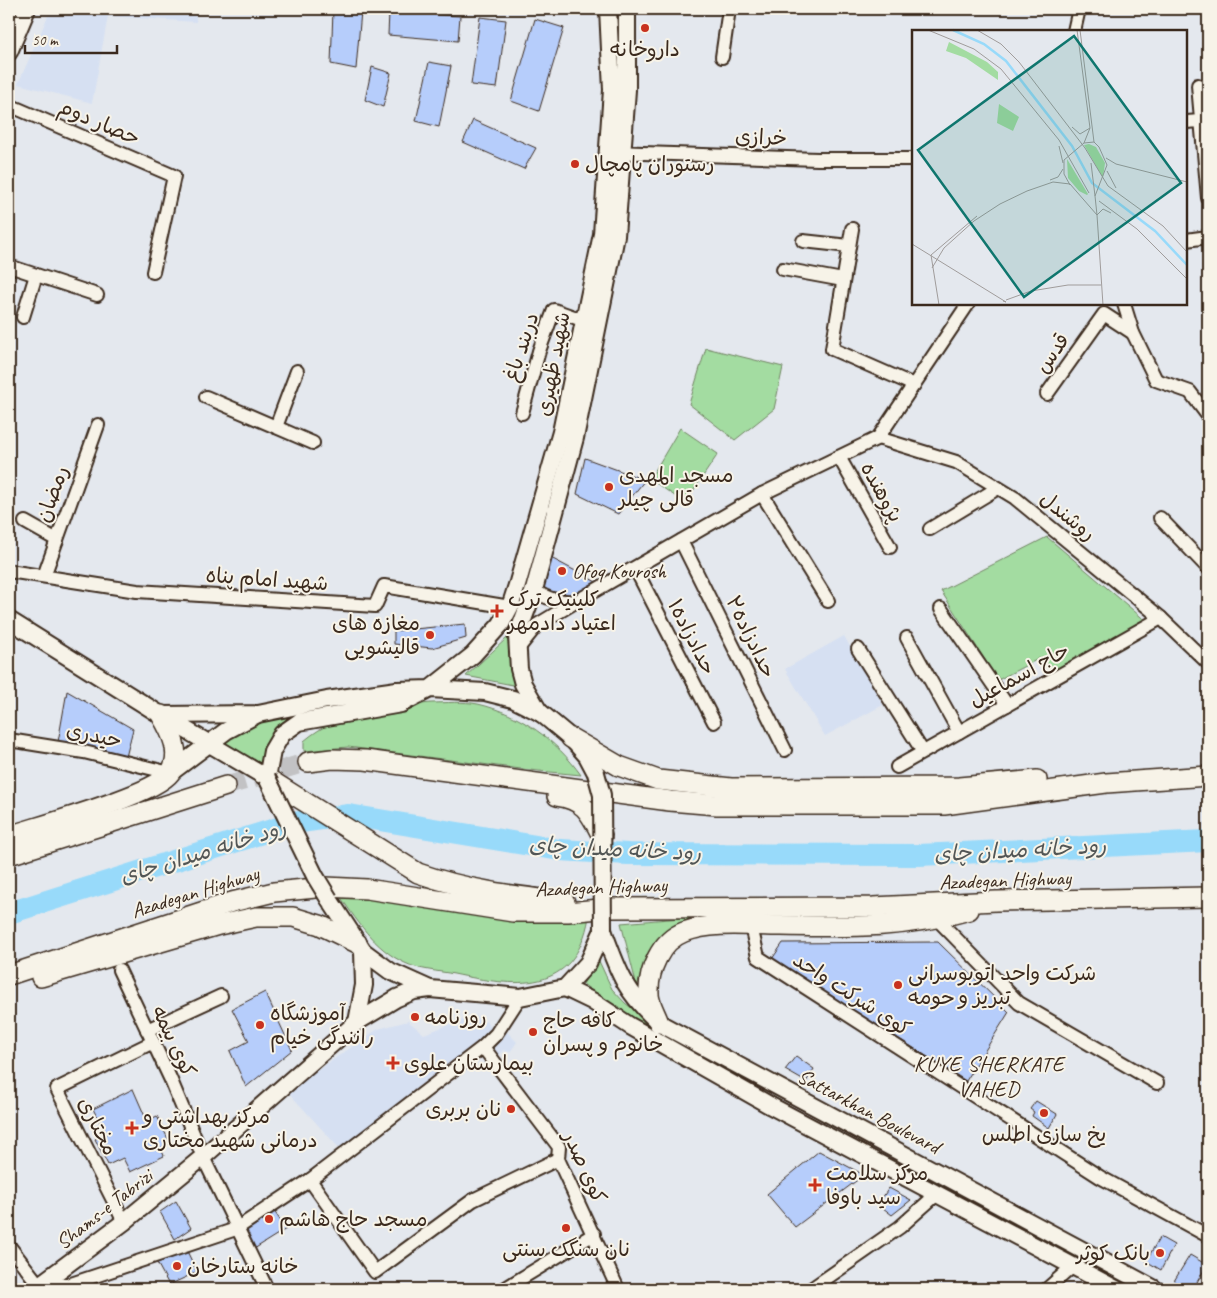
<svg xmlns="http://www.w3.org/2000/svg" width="1217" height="1298" viewBox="0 0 1217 1298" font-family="Caveat,'Playpen Sans Arabic',sans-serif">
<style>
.built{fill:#d6e0f2}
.green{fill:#a3dca1;stroke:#6f8360}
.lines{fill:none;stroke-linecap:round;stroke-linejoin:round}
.river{stroke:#98dafa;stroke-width:22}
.building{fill:#b6cdfb;stroke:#3b2a1e}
.highway-tunnel{stroke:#c2c2c4;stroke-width:19;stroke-dasharray:19 9;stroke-linecap:butt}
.minor-casing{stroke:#3b2a1e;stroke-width:16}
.major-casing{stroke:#3b2a1e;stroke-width:20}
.highway-casing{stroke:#3b2a1e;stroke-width:22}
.minor{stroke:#f7f3e8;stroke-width:12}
.major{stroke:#f7f3e8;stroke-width:16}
.highway{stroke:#f7f3e8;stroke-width:19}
.major-bridge-casing{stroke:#3b2a1e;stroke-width:20;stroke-linecap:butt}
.major-bridge{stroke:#f7f3e8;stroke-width:16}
.poi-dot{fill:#c8321e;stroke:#f7f3e8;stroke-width:2}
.labels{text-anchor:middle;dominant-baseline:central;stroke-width:4;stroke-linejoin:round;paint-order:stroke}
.poi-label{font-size:21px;fill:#3b2a1e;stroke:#f7f3e8;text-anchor:start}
.street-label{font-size:21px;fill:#3b2a1e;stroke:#f7f3e8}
.water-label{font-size:22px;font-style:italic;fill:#525655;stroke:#f7f3e8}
.neighbourhood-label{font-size:22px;letter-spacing:1px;fill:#3b2a1e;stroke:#f7f3e8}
.inset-river{fill:none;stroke:#98dafa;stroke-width:2.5}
.inset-road{fill:none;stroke:#a09c9b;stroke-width:1}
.view{fill:#0f766e;fill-opacity:0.15;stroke:#0f766e;stroke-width:2.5}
.inset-edge{fill:none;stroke:#3b2a1e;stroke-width:2.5}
</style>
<rect width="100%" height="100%" fill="#e4e8ee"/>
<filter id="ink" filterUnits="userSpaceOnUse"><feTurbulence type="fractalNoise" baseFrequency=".02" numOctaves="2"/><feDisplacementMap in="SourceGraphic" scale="10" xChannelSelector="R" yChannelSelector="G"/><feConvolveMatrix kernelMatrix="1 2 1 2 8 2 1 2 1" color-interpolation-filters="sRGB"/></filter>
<g filter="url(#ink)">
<g class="built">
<polygon points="51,9 196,9 196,22 108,16 92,103 18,84"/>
<polygon points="844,636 883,705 825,736 785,669"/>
<polygon points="476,1015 481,1024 486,1021 496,1034 340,1149 287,1091 378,1029 408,1021 424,1034"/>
<polygon points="504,1029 517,1042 510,1052 503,1050 498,1057 488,1045"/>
</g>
<g class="green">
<polygon points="706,348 783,367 774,409 735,440 689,404"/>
<polygon points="680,428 718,454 685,503 650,479"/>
<polygon points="1047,537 1147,622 1053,673 1042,657 998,680 941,591"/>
<polygon points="507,638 518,686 466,676"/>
<path d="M431,703c15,0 32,-2 47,1 43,10 78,36 103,71l-52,-5 -181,-23 -44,4v-10c36,-31 82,-33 127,-38z"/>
<path d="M298,715l-17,14 -21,34 -36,-20c23,-19 46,-25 74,-28z"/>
<path d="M337,892l252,25c-14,79 -74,70 -135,57 -15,-3 -35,-4 -49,-11 -31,-14 -49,-44 -68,-71z"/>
<path d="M693,917c-36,16 -46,32 -56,70l-16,-64z"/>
<polygon points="598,959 612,989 625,1003 666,1034 664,1038 616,1009 583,984"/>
</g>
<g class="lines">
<polyline class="river" points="9,913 294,823 349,815 560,850 628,854 919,855 1208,841"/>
</g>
<g class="building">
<polygon points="333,10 361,11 356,69 331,64"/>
<polygon points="389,12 460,16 458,41 388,35"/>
<polygon points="480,17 506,20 497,88 471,85"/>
<polygon points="535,19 564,28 539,111 511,101"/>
<polygon points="429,62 451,66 439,127 416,121"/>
<polygon points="372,67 391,73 383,107 365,100"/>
<polygon points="473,120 536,148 524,169 463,142"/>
<polygon points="585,458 645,480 618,514 577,494"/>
<polygon points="551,558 600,584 576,597 549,595 542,591"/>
<polygon points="465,624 466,638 432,648 394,644 394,631"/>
<polygon points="67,691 133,729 126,757 58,742"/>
<polygon points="938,942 1009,1012 966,1081 772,959 783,943"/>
<polygon points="265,992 292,1050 246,1087 230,1051 249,1041 232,1009"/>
<polygon points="796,1056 814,1069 806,1082 785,1070"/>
<polygon points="133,1089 147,1121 157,1116 170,1143 161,1148 164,1156 130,1172 123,1158 108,1165 95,1139 106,1134 93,1109"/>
<polygon points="1036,1101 1057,1114 1049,1128 1032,1116 1034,1112 1030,1109"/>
<polygon points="819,1151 864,1175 795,1227 767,1194"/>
<polygon points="889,1188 911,1200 892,1215 878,1204"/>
<polygon points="176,1201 191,1228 175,1239 160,1212"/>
<polygon points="272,1208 286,1229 254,1249 242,1231"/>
<polygon points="1160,1237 1174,1245 1161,1270 1146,1261"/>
<polygon points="186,1249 197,1272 169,1285 156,1261"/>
<polygon points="1190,1255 1207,1265 1193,1289 1187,1289 1174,1281"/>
</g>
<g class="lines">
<polyline class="highway-tunnel" points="226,786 308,762"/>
<g class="minor-casing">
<g id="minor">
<polyline points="1074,31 1079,9"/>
<polyline points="722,57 729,9"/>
<polyline points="1198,85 1208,198"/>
<polyline points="9,105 174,176 153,272"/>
<polyline points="1186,122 1201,121"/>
<polyline points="613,152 818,159 913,159"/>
<polyline points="852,229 832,349 914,385"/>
<polyline points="1186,240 1208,237"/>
<polyline points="803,241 849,246"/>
<polyline points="9,266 97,295"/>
<polyline points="783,269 843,280"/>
<polyline points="1124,304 1133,333 1156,380 1190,392 1208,416"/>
<polyline points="23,317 36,275"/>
<polyline points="1047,394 1104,314 1133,333"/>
<polyline points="206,397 313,443"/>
<polyline points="522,413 539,351 554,310 591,323"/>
<polyline points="276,427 297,371"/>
<polyline points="878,438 956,462 1015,498 1161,618 1208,663"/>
<polyline points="839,457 890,547"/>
<polyline points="762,494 828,601"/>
<polyline points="1160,518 1208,568"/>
<polyline points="25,522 57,540"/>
<polyline points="930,529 998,488"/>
<polyline points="681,541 785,750"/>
<polyline points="635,568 714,722"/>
<polyline points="9,571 137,591 375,606 384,586 510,607"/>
<polyline points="44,576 98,425"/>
<polyline points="577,601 762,494 878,438 968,304"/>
<polyline points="941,609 1007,705"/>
<polyline points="907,638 959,732"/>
<polyline points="858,649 923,752"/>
<path d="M517,650l20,-25 40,-24c-18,1 -29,-1 -43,-11"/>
<polyline points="9,740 84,752 170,773"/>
<polyline points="897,767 1161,618"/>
<polyline points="937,919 1019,1003 1157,1083"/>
<polyline points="751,926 758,957 1100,1177 1208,1236"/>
<polyline points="119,970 170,1078 203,1157 267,1289"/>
<polyline points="147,1030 221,996"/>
<polyline points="483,1047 559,1147 558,1159 618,1289"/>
<polyline points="310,1180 375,1272 473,1200 558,1159"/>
<polyline points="124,1222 57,1089 153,1042"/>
<polyline points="9,1246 39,1285 71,1284 236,1229 310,1180 483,1047 496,1034 520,997"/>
<polyline points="504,1289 594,1234"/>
<polyline points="811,1289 900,1227 937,1194"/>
<polyline points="1047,1289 1073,1266"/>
</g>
</g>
<g class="major-casing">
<g id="major">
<polyline points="9,52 27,9"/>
<polyline points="9,620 161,715"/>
<polyline points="540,713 523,684 519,669 517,636 534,590 575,438 616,236 627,90 627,9"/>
<polyline points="170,773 226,731 256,715"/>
<polyline points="596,773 587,756 571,738 541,713 513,699 485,692 430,689 401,704 299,722 282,734 272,751 267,778 161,715 258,714 327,700 397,690 430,689 473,655 501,624 510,607 518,582 561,432 602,234 612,90 608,9"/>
<polyline points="329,899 363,951 390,971 430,989 520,997 565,988 588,963 603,930"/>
<path d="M603,930c16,44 21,60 56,93l496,266"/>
<polyline points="565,988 592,1001 630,1026 771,1106 1116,1289"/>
<polyline points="357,1022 364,985 363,951"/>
<polyline points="34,1289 124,1222 203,1157 357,1022 397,998 414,991 430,989"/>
</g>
</g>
<g class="highway-casing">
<g id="highway">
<polyline points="571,738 619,766 658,780 731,788 959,787 1037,780"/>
<polyline points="308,762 332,759 365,760 670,801 717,805 944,805 1106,783 1208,776"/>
<path d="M267,778l151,95c48,17 97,23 147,29"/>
<path d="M557,796c28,4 33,17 45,40"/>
<path d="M9,836c30,-10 145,-41 161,-63 13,-19 1,-41 -9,-58"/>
<polyline points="9,855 226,786"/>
<polyline points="9,975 232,902 274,892 326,887 367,889 513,912 568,912 609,908 873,907 996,901 1208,897"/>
<polyline points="41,977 219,925 256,917 293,917 320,925 357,943"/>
<path d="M659,1023c-3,-9 -10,-20 -10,-29 -1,-23 11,-53 35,-62 29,-11 67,-6 97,-6 68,1 122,3 188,-16"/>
</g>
</g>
<use href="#minor" class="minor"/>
<use href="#major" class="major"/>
<use href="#highway" class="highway"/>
<g class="major-bridge-casing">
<g id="major-bridge">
<polyline points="596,773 602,795 603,930"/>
<polyline points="267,778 315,876 329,899"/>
</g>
</g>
<use href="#major-bridge" class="major-bridge"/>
</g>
</g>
<g class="poi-dot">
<circle cx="645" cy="28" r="5"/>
<circle cx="575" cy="164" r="5"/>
<circle cx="609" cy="487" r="5"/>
<circle cx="562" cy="571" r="5"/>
<path d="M494.5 603.5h5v5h5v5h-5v5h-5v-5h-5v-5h5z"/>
<circle cx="430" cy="635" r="5"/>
<circle cx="898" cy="985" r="5"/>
<circle cx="415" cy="1017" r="5"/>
<circle cx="260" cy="1025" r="5"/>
<circle cx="533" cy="1032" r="5"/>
<path d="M390.5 1055.5h5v5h5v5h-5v5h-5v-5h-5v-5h5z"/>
<circle cx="511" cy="1109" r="5"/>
<circle cx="1044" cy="1113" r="5"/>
<path d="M129.5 1120.5h5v5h5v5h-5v5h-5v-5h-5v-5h5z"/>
<path d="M812.5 1177.5h5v5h5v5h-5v5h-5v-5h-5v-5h5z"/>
<circle cx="269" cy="1219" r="5"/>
<circle cx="566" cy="1228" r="5"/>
<circle cx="1160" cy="1253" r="5"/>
<circle cx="177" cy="1266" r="5"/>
</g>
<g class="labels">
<g class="poi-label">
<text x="645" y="49" text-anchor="middle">داروخانه</text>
<text x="585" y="164">رستوران پامچال</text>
<text x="619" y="475">مسجد المهدی<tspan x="619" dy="24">قالی چیلر</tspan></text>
<text x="572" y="571">Ofoq Kourosh</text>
<text x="508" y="599">کلینیک ترک<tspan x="508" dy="24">اعتیاد دادمهر</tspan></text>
<text x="420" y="623" text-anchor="end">مغازه های<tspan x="420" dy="24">قالیشویی</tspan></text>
<text x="908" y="973">شرکت واحد اتوبوسرانی<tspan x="908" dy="24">تبریز و حومه</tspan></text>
<text x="270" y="1013">آموزشگاه<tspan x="270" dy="24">رانندگی خیام</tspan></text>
<text x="425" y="1017">روزنامه</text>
<text x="543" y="1020">کافه حاج‌<tspan x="543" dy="24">خانوم‌ و پسران</tspan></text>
<text x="404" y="1063">بیمارستان علوی</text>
<text x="501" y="1109" text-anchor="end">نان بربری</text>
<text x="143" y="1116">مرکز بهداشتی و<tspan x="143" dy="24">درمانی شهید مختاری</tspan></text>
<text x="1044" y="1134" text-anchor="middle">یخ سازی اطلس</text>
<text x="826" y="1173">مرکز سلامت<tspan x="826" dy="24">سید باوفا</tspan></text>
<text x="279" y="1219">مسجد حاج هاشم</text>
<text x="566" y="1249" text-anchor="middle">نان سنگک سنتی</text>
<text x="1150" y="1253" text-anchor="end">بانک کوثر</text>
<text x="187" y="1266">خانه ستارخان</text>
</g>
<g class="street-label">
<text transform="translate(99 122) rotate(23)">حصار دوم</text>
<text transform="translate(761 137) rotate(2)">خرازی</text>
<text transform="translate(521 347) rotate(-72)">دربند باغ</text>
<text transform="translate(1052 353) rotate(-55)">قدس</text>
<text transform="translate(553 364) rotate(-79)">شهید ظهیری</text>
<text transform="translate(882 492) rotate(61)">پژوهنده</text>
<text transform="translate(52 494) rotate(-70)">رمضان</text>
<text transform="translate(1068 516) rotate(39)">روشندل</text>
<text transform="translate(267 579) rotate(4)">شهید امام پناه</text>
<text transform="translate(692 636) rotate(63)">حدادزاده۱</text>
<text transform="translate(751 636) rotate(64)">حدادزاده۲</text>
<text transform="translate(1019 675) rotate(-29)">حاج اسماعیل</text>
<text transform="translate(94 735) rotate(12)">حیدری</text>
<text transform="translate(1005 880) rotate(-2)">Azadegan Highway</text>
<text transform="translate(601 887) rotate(-2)">Azadegan Highway</text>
<text transform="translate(195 892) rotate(-17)">Azadegan Highway</text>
<text transform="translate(852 994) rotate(33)">کوی شرکت واحد</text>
<text transform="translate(174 1041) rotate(65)">کوی بیمه</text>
<text transform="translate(869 1111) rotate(28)">Sattarkhan Boulevard</text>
<text transform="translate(98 1126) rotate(63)">مختاری</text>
<text transform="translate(585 1167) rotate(66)">کوی صدر</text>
<text transform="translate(104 1209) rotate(-38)">Shams-e Tabrizi</text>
</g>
<g class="water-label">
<text transform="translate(615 849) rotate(3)">رود خانه میدان چای</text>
<text transform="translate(1020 850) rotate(-3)">رود خانه میدان چای</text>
<text transform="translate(203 852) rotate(-17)">رود خانه میدان چای</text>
</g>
<g class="neighbourhood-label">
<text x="989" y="1064">KUYE SHERKATE<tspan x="989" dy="25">VAHED</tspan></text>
</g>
</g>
<g transform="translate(912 30)">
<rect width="275" height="275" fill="#e4e8ee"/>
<path d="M37,12l38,20 11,10v8l-32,-22 -20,-7zM87,74l20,13 -6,14 -16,-8zM177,114l7,3 9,16 -2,15 -19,-33zM155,129l21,35 -1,1 -8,-4 -11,-13z" fill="#a3dca1"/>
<path class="inset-river" d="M41,0l31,14 22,17 66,85 20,37 63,48 32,34"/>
<path class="inset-road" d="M16,0l46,19 27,20 58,71 30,53M65,0l24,14 18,18 66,86 23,38 55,40 24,26M168,0l14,112M160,97l8,7 10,-6M172,113l10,-1 5,5 8,18 -12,31M147,116l4,17M194,128l10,6 71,18M179,133l4,33M195,141l9,17M138,150l8,-3 5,-8M158,155l-6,-11v-14l20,-17 6,-15 -13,-98M187,171l38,28 50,50M185,185l6,90M185,185l6,-6 8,4M0,214l94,58 -3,-1M20,238l12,-20 30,-27 26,-17 27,-13 26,-9 17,2 27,31 -2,-19M94,270l25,-9 37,-6h33M27,275l-8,-50 46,-39"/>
<path class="view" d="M162,6l107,147 -157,114 -106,-147z"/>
<rect width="275" height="275" class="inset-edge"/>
</g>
<rect width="1217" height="1298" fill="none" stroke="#f7f3e8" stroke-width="30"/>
<rect x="15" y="15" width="1187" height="1268" fill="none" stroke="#3b2a1e" stroke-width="2" filter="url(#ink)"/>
<path d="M25 45v8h92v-8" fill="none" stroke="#3b2a1e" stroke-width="2.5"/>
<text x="32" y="45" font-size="15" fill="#3b2a1e" stroke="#f7f3e8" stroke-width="4" paint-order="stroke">50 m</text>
</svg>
